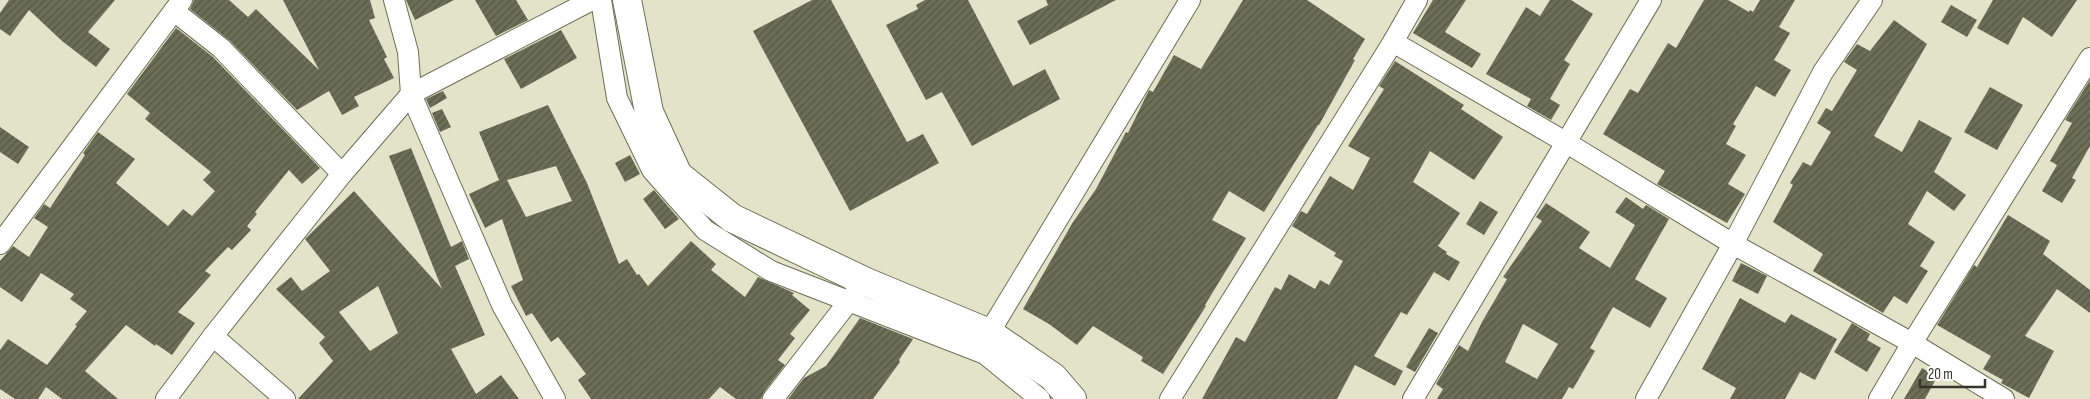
<svg xmlns="http://www.w3.org/2000/svg" width="2090" height="399" viewBox="0 0 2090 399" font-family="'Sofia Sans Condensed',sans-serif">
<style>
.building{fill:url(#building-hatch);fill-rule:evenodd}
.lines{fill:none;stroke-linecap:round;stroke-linejoin:round}
.minor-casing{stroke:#6c6f57;stroke-width:22}
.secondary-casing{stroke:#6c6f57;stroke-width:30}
.minor{stroke:#fff;stroke-width:20}
.secondary{stroke:#fff;stroke-width:28}
</style>
<defs>
<pattern id="building-hatch" width="6" height="6" patternUnits="userSpaceOnUse" patternTransform="scale(1.25)"><rect width="6" height="6" fill="#6c6f57"/><path d="M-1 1l2-2M0 6l6-6M5 7l2-2" fill="none" stroke="#555744"/></pattern>
</defs>
<rect width="100%" height="100%" fill="#e1e4c9"/>
<g class="building">
<polygon points="9,0 115,0 88,32 110,49 96,67 62,41 29,10 10,36 0,29 0,13"/>
<polygon points="194,0 229,0 248,17 256,9 319,70 283,0 370,0 375,18 369,20 387,57 384,59 394,78 354,97 359,106 342,115 329,91 297,110 229,40 190,9"/>
<polygon points="406,0 454,0 415,20"/>
<polygon points="475,0 516,0 528,20 496,36"/>
<polygon points="812,0 831,0 907,142 923,134 939,163 850,211 753,31"/>
<polygon points="925,0 968,0 1013,86 1045,69 1060,99 972,146 942,92 926,100 886,25 918,9 916,5"/>
<polygon points="1046,0 1116,0 1030,45 1017,21 1048,5"/>
<polygon points="1243,0 1307,0 1365,39 1353,59 1355,60 1319,125 1318,125 1264,212 1229,191 1212,220 1246,238 1205,305 1206,306 1163,374 1141,361 1143,357 1093,326 1077,345 1049,324 1023,309 1073,222 1096,189 1126,132 1128,133 1149,90 1153,92 1174,55 1201,69"/>
<polygon points="1433,0 1466,0 1445,32 1481,54 1472,68 1413,33"/>
<polygon points="1550,0 1571,0 1593,14 1564,60 1570,64 1550,99 1560,105 1551,120 1527,106 1531,99 1486,74 1526,7 1540,16"/>
<polygon points="1704,0 1728,0 1749,12 1750,10 1753,12 1760,0 1795,0 1779,27 1790,33 1774,60 1791,70 1775,97 1756,86 1733,124 1736,126 1726,144 1746,155 1728,184 1745,194 1727,223 1657,184 1665,171 1603,134 1630,89 1638,93 1668,43 1676,48"/>
<polygon points="1993,0 2077,0 2052,37 2023,17 2008,45 1977,28"/>
<polygon points="1951,5 1977,20 1967,37 1941,22"/>
<polygon points="1894,20 1927,44 1874,136 1902,152 1919,120 1952,138 1934,172 1966,195 1954,211 1927,191 1908,224 1935,242 1920,266 1928,271 1907,304 1894,296 1883,313 1813,271 1823,254 1773,222 1793,185 1790,183 1803,162 1811,166 1831,132 1817,123 1826,108 1832,111 1857,70 1844,62 1857,44 1870,51"/>
<polygon points="176,28 213,57 320,168 302,184 289,170 255,212 257,214 247,226 251,230 232,250 228,247 205,271 211,275 178,312 195,323 172,355 156,344 155,346 126,325 85,371 118,399 62,399 46,387 38,399 15,399 0,389 0,350 8,339 47,365 77,326 75,325 87,311 70,299 74,294 41,273 22,302 0,287 0,261 13,246 29,257 48,227 34,218 44,204 50,208 85,155 83,153 98,132 135,159 116,183 168,226 183,209 192,216 215,191 203,180 211,172 145,119 150,113 127,94"/>
<polygon points="561,30 577,58 521,89 504,59"/>
<polygon points="1395,61 1464,105 1461,109 1503,137 1474,180 1430,151 1413,182 1460,213 1438,246 1447,252 1446,254 1460,262 1449,281 1434,272 1407,315 1401,312 1374,356 1403,371 1395,386 1355,365 1337,399 1202,399 1236,337 1245,342 1275,287 1281,290 1289,274 1315,289 1320,280 1329,285 1343,261 1334,256 1336,253 1292,226 1301,211 1307,214 1330,176 1353,190 1370,158 1348,146 1384,89 1379,86"/>
<polygon points="2090,80 2090,146 2072,178 2076,180 2062,203 2042,191 2057,165 2050,161 2072,123 2065,120"/>
<polygon points="1990,87 2023,105 1997,150 1964,132"/>
<polygon points="443,91 447,98 430,108 426,99"/>
<path d="M548,105l39,78 32,81 8,-5 10,16 2,-1 9,12 43,-45 25,23 -5,6 34,27 13,-20 36,16 -2,2 18,15 -20,24 5,4 -17,22 7,5 -21,27 -3,7h-25l-16,-12 -11,12h-118l-13,-19 8,-6 -28,-37 -7,5 -19,-29 -6,3 -15,-30 12,-6 -21,-61 -17,9 -16,-34 30,-14 -20,-48zM556,166l16,35 -46,16 -19,-37z"/>
<polygon points="442,109 451,127 440,132 432,113"/>
<polygon points="0,127 29,147 18,164 0,152"/>
<path d="M411,148l40,99 11,-6 7,18 -14,7 30,69 -34,14 25,45 25,-19 18,24h-221l35,-38 -14,-18 6,-6 -49,-48 15,-12 11,14 28,-20 -25,-32 49,-48 88,98 -53,-133zM378,286l20,47 -28,18 -31,-39z"/>
<polygon points="630,155 640,174 625,182 615,163"/>
<polygon points="654,190 679,219 665,229 643,199"/>
<path d="M1626,197l17,12 3,-4 23,14 -34,60 32,19 -17,30 -37,-21 -23,41 5,3 -22,38 -4,-2 -7,12h-125l6,-10 -7,-5 23,-39 9,6 14,-29 25,-43 -4,-2 39,-56 -6,-4 10,-14 44,29 -11,16 31,20 25,-43 -20,-13zM1523,324l35,20 -21,35 -32,-17z"/>
<polygon points="1480,201 1498,212 1484,235 1466,224"/>
<polygon points="2008,215 2050,241 2043,254 2090,290 2090,313 2057,289 2025,336 2054,351 2029,398 2001,383 2003,380 1983,369 1991,356 1937,325 1974,265 1977,267"/>
<polygon points="1741,263 1767,276 1758,294 1732,281"/>
<polygon points="1740,298 1785,323 1791,314 1837,339 1815,380 1800,372 1785,399 1730,399 1736,388 1702,369"/>
<polygon points="860,318 913,339 899,360 900,362 873,399 788,399 804,378 826,366"/>
<polygon points="1852,323 1870,334 1867,340 1881,348 1867,372 1834,352"/>
<polygon points="1429,328 1438,333 1415,372 1406,367"/>
<polygon points="1922,368 1937,377 1925,399 1904,399"/>
</g>
<g class="lines">
<g class="minor-casing">
<g id="minor">
<polyline points="394,0 408,52 411,94 502,305 555,399"/>
<polyline points="601,0 617,98 652,170 705,230 771,271 985,354 1040,399"/>
<polyline points="174,11 221,48 342,174"/>
<polyline points="1393,42 1567,143 1733,244 1912,343 2004,399"/>
<polyline points="0,244 182,0"/>
<polyline points="989,333 1190,0"/>
<polyline points="213,336 285,399"/>
<polyline points="166,399 213,336 342,174 411,94 592,0"/>
<polyline points="773,399 856,292"/>
<polyline points="1170,399 1393,42 1417,0"/>
<polyline points="1413,399 1651,0"/>
<polyline points="1646,399 1733,244 1823,72 1872,0"/>
<polyline points="1879,399 1912,343 2090,58"/>
</g>
</g>
<g class="secondary-casing">
<polyline id="secondary" points="627,0 649,112 678,175 732,218 866,282 989,333 1053,377 1072,399"/>
</g>
<use href="#minor" class="minor"/>
<use href="#secondary" class="secondary"/>
</g>
<path d="M1920 379v8h65v-8" fill="none" stroke="#34352a" stroke-width="2.5"/>
<text x="1928" y="379" font-size="15" fill="#34352a" stroke="#ffffff" stroke-width="4" paint-order="stroke">20 m</text>
</svg>
